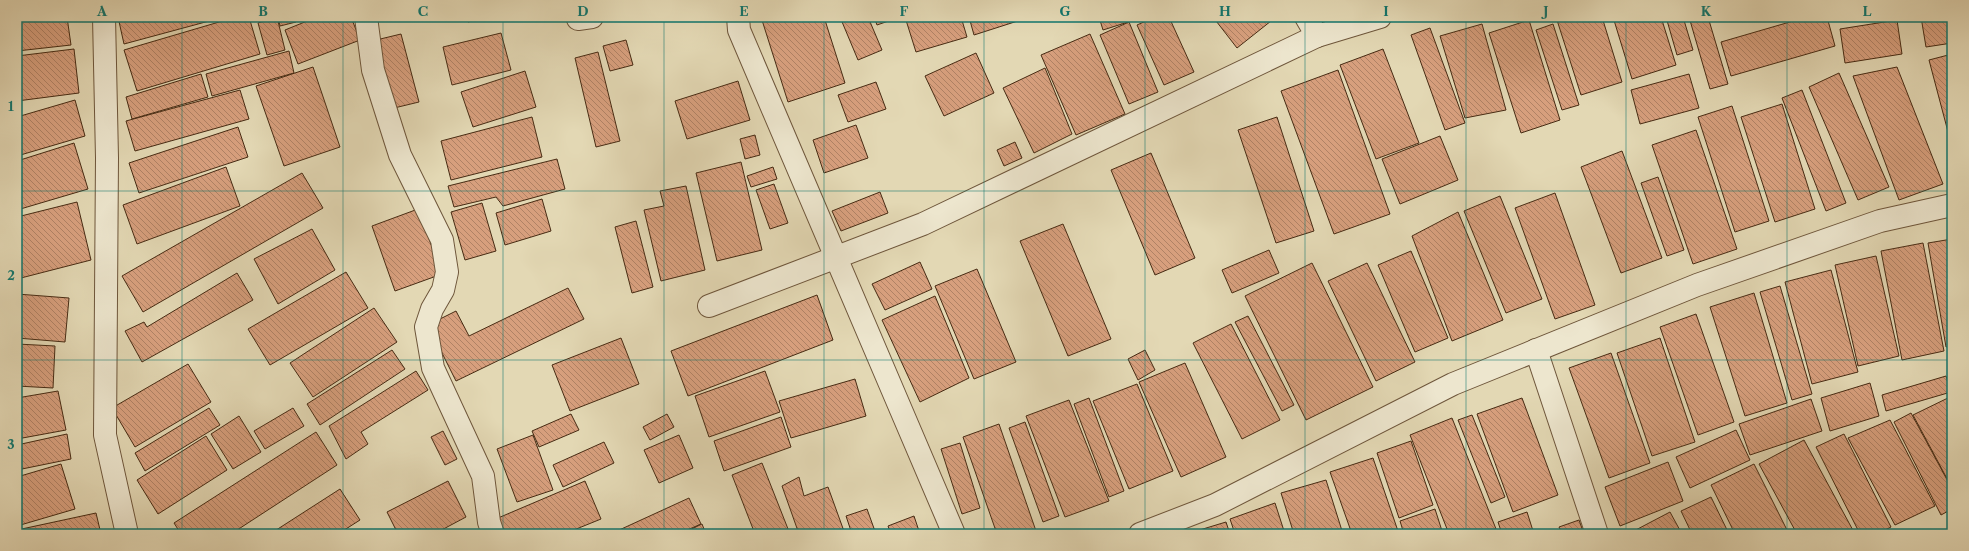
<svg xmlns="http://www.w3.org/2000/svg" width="1969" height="551" viewBox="0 0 1969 551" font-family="'Libre Caslon Text',serif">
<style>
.building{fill:url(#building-back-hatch);stroke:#472b13}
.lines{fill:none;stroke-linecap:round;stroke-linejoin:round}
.minor-casing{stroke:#6e563b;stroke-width:24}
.minor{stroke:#ede6ce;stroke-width:22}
.grid{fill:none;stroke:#0f766e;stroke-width:1;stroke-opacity:0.55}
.neatline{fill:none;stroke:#0f766e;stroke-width:1.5}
.grid-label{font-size:13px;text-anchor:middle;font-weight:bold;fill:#0f766e}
</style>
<defs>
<pattern id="building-back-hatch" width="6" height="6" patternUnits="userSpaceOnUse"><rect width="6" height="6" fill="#d79f7d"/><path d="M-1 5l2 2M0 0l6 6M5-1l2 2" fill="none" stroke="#b08265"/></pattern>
</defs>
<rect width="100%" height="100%" fill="#e3d8b4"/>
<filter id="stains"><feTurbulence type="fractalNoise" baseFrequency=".005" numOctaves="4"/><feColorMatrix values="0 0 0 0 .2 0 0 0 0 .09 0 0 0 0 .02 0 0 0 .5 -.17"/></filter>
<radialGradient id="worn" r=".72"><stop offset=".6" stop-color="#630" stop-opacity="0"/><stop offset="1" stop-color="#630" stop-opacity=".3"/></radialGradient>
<g class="building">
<polygon points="17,17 67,17 71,45 17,51"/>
<polygon points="118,17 224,17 124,44"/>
<polygon points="236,17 249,17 260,54 137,91 124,50"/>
<polygon points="277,17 285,50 267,55 258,23"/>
<polygon points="278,17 295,17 296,22 280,26"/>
<polygon points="317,17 351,17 360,40 298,64 285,30"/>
<polygon points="467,17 489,17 468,22"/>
<polygon points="761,17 824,17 845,83 788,102"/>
<polygon points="840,17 868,17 882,50 858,60"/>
<polygon points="874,17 900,17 877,25"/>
<polygon points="905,17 961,17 967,37 916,52"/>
<polygon points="969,17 1027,17 1027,18 974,35"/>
<polygon points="1099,17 1144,17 1103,30"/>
<polygon points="1155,17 1169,17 1194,72 1164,85 1137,25"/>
<polygon points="1213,17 1267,17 1271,21 1237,48"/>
<polygon points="1556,17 1602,17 1622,82 1581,95"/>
<polygon points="1613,17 1661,17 1676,65 1632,79"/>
<polygon points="1666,17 1683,17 1693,50 1677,55"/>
<polygon points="1689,17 1708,17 1728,84 1710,89"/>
<polygon points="1807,17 1827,17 1835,46 1731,76 1721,42"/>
<polygon points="1921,17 1952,17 1952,43 1926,47"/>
<polygon points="1529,20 1560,120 1521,133 1489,33"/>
<polygon points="1897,20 1902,54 1845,63 1840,29"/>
<polygon points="1129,22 1158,92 1129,104 1100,35"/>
<polygon points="1482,24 1506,110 1465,118 1440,36"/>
<polygon points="1553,24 1579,105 1562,110 1536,30"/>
<polygon points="1430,28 1465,123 1445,130 1411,35"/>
<polygon points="501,33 511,70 452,85 443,47"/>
<polygon points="401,34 419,102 390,109 372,41"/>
<polygon points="1090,34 1125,114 1076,135 1041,55"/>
<polygon points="626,40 633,65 610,71 603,46"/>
<polygon points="74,49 79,93 17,101 17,56"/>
<polygon points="1383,49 1419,143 1376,159 1340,65"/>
<polygon points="289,51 294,73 212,96 206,74"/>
<polygon points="598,52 620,141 596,147 575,58"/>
<polygon points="976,53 994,93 944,116 925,76"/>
<polygon points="1952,54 1952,147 1929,60"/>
<polygon points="313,67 340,147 284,166 256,86"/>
<polygon points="1897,67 1943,184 1899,200 1853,76"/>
<polygon points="1045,68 1072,134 1034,153 1003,88"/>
<polygon points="1338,70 1390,214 1334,234 1281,91"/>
<polygon points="525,71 536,107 473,127 461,92"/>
<polygon points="1839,73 1889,187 1858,200 1809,87"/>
<polygon points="201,74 208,97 132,119 126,97"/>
<polygon points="1689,74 1699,108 1640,124 1631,90"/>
<polygon points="738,81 750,120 687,139 675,101"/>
<polygon points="876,82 886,109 848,122 838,95"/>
<polygon points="240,90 249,119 135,151 126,121"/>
<polygon points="1802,90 1846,203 1826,211 1782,98"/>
<polygon points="75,100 85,136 17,156 17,117"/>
<polygon points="1782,104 1815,209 1775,222 1741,117"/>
<polygon points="1732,106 1769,221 1735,232 1698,117"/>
<polygon points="532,117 542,157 451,180 441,141"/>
<polygon points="1277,117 1314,231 1276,243 1238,130"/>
<polygon points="856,125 868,158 824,173 813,140"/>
<polygon points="238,127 248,157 139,193 129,163"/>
<polygon points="1696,130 1737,249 1693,264 1652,145"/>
<polygon points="755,135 760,155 745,159 740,139"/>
<polygon points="1440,136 1458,180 1400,204 1382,159"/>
<polygon points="1015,142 1022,158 1004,166 997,150"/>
<polygon points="74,143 88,189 17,210 17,161"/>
<polygon points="1622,151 1662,258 1621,273 1581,167"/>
<polygon points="1151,153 1195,258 1155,275 1111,170"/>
<polygon points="557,159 565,189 503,206 496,197 454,207 448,186"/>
<polygon points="741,162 762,250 717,261 696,173"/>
<polygon points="226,167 240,206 137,244 123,205"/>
<polygon points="773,167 777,179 751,187 747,176"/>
<polygon points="302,173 323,208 143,312 122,276"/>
<polygon points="1658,177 1684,250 1667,256 1641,183"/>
<polygon points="774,184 788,223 770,229 756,190"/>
<polygon points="686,186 705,270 661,281 644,210 664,206 660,191"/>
<polygon points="880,192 888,213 841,231 832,211"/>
<polygon points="1555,193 1595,305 1555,319 1515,208"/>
<polygon points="1500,196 1542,299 1506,313 1464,211"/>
<polygon points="542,199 551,231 505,245 496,213"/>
<polygon points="77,202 91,260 17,279 17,217"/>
<polygon points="482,203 496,251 465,260 451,212"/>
<polygon points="418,209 442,274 395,291 372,226"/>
<polygon points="1458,212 1503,320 1452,341 1412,236"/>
<polygon points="636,221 653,287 632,293 615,227"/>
<polygon points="1063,224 1111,339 1068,356 1020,241"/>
<polygon points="312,229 335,270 278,304 254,259"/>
<polygon points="1952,239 1952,346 1946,347 1928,243"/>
<polygon points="1923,243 1944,351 1902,360 1881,251"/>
<polygon points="1269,250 1279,273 1232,293 1222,270"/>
<polygon points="1411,251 1448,338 1415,352 1378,265"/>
<polygon points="1876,256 1899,356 1858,366 1835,265"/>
<polygon points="920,262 932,289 885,310 872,284"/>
<polygon points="1312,263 1373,387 1306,420 1245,296"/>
<polygon points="1367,263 1415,362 1376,381 1328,281"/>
<polygon points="977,269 1016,362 974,379 935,286"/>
<polygon points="1831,270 1858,372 1812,384 1785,282"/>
<polygon points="346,272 368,308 270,365 248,329"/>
<polygon points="237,273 253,300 142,362 125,331 144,322 147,327"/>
<polygon points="1780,286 1812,394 1792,400 1760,292"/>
<polygon points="568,288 584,319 456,381 428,325 456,311 469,336"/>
<polygon points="1754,293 1787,403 1745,416 1710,307"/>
<polygon points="17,294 69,298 65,342 17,338"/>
<polygon points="817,295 833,340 688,396 671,351"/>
<polygon points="935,296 969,378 920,402 882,320"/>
<polygon points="374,308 397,342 313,397 290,363"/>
<polygon points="1696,314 1734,422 1698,435 1660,327"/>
<polygon points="1248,316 1294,405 1282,411 1235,322"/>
<polygon points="1231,324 1280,420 1242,439 1193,343"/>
<polygon points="621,338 639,384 570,411 552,365"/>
<polygon points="1660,338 1695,442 1652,456 1617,353"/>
<polygon points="17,344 55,346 53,388 17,386"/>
<polygon points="392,350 405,369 320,425 307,404"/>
<polygon points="1145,350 1155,370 1138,380 1128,359"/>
<polygon points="1611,353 1650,463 1609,478 1569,368"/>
<polygon points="1185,363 1226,457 1181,477 1139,382"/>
<polygon points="188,364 211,402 135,447 112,408"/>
<polygon points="416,371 428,390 361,432 368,444 346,459 329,426"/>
<polygon points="765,371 780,412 709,437 695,396"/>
<polygon points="1946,376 1951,392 1886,411 1882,395"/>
<polygon points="855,379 866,416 791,438 779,401"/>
<polygon points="1870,383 1879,416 1830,431 1821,398"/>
<polygon points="1137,384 1173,471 1129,489 1093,401"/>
<polygon points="58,391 66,430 17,439 17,398"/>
<polygon points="1952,396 1952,488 1913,415"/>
<polygon points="1089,398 1124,491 1109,497 1074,404"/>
<polygon points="1522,398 1558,495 1513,512 1477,414"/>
<polygon points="1811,399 1822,431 1750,455 1739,424"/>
<polygon points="1069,400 1109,501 1065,517 1026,416"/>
<polygon points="209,408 220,425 145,471 135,453"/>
<polygon points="293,408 304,426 265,449 254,431"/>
<polygon points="1911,413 1952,489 1952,509 1941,515 1894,422"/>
<polygon points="571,414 579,430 539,447 532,431"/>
<polygon points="667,414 674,427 650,440 643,427"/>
<polygon points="1472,415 1505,497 1491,503 1458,420"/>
<polygon points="239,416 261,452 233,469 211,434"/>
<polygon points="781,417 791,447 724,471 714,441"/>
<polygon points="1452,418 1498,534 1449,534 1410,435"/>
<polygon points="1890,420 1935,506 1895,525 1848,438"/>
<polygon points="1025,422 1059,516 1043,522 1009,428"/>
<polygon points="999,424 1036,531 1028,534 997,534 963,437"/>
<polygon points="1736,430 1750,460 1690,488 1676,457"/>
<polygon points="443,431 457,459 445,465 431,437"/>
<polygon points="316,432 337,465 231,534 181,534 174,523"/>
<polygon points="67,434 71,459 17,470 17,445"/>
<polygon points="1844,434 1891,527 1877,534 1860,534 1816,447"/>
<polygon points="533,435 553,490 517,502 497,449"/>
<polygon points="679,435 693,468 659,483 644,450"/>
<polygon points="206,436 227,470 158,514 137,480"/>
<polygon points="1804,440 1855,534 1797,534 1759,464"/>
<polygon points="1411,441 1433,505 1399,518 1377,453"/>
<polygon points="604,442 614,463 563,487 553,465"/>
<polygon points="960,443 980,508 962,514 941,449"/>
<polygon points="1373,458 1399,534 1352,534 1330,472"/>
<polygon points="1668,462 1683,501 1620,526 1605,487"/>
<polygon points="762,463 790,534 755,534 732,475"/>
<polygon points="61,464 75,509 17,526 17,477"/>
<polygon points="1754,464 1789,534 1735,534 1711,485"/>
<polygon points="799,477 804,496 828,487 845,534 799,534 782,486"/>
<polygon points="1326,480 1343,534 1294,534 1281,493"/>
<polygon points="448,481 466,517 434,534 398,534 387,512"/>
<polygon points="585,481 601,519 564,534 505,534 498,518"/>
<polygon points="340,489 360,520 338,534 270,534"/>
<polygon points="1711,497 1729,534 1692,534 1681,511"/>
<polygon points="689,498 701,524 678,534 618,534 617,531"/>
<polygon points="1275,503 1285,534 1235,534 1230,519"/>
<polygon points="867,509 876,534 852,534 846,516"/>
<polygon points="1435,509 1443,534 1404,534 1400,521"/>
<polygon points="1527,512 1534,534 1502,534 1498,522"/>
<polygon points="1670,512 1682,534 1631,534 1630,533"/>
<polygon points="96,513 101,534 17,534 17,530"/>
<polygon points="914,516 920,534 891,534 888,526"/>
<polygon points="1579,520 1584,534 1562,534 1559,527"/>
<polygon points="1226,522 1230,534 1194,534 1193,532"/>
<polygon points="702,524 706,534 681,534"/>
<polygon points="1557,531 1558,534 1548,534"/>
</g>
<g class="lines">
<g class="minor-casing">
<g id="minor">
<polyline points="104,17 107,158 105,435 127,534"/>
<polyline points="366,17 373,70 400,155 442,240 447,272 443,290 432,309 426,327 433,368 483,476 489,522 493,534"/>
<path d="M738,17l1,13c72,167 143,336 215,504"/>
<polyline points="1306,17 1317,36"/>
<polyline points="578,19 592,17"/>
<polyline points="709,306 923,224 1317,36 1380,17"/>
<polyline points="1536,350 1597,534"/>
<polyline points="1140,534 1215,505 1453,384 1697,285 1880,221 1952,205"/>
</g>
</g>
<use href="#minor" class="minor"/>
</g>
<path class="grid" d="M182,17v517M343,17v517M503,17v517M664,17v517M824,17v517M984,17v517M1145,17v517M1305,17v517M1466,17v517M1626,17v517M1787,17v517M17,191h1935M17,360h1935"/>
<rect width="1969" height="551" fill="none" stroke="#e3d8b4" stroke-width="44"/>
<rect x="22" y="22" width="1925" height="507" class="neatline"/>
<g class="grid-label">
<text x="102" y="16">A</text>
<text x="263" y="16">B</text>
<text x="423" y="16">C</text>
<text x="583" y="16">D</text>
<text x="744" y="16">E</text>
<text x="904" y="16">F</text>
<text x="1065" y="16">G</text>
<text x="1225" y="16">H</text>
<text x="1386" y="16">I</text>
<text x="1546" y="16">J</text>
<text x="1706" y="16">K</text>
<text x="1867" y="16">L</text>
<text x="11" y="111">1</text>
<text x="11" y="280">2</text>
<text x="11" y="449">3</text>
</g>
<rect width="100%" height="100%" filter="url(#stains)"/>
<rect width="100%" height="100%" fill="url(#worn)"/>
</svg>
